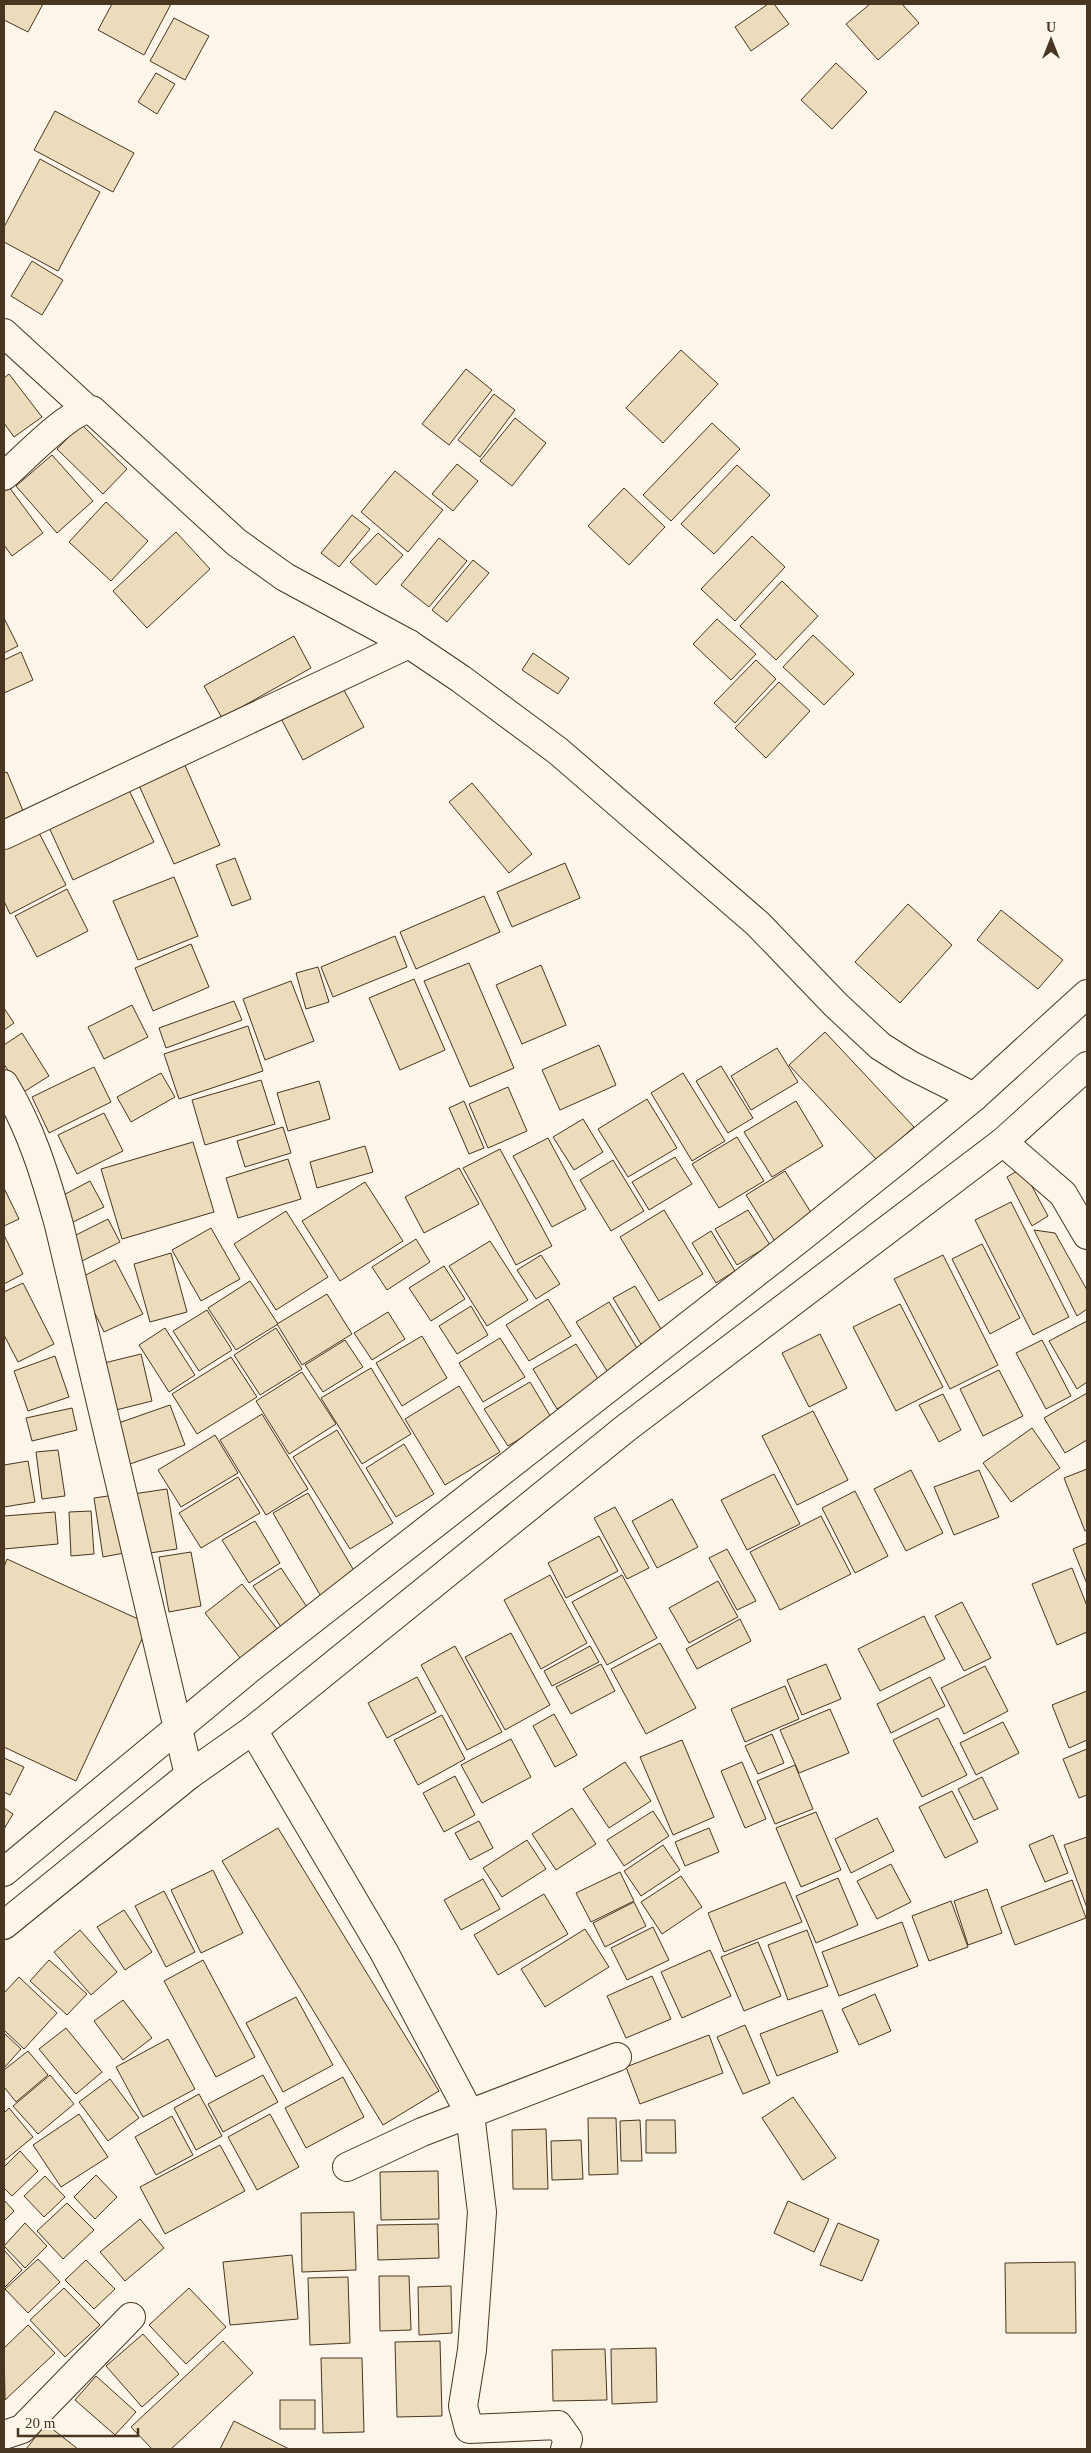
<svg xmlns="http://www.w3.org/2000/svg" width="1091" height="2453" viewBox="0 0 1091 2453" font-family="'Times New Roman',serif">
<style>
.building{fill:#ecdcbc;stroke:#4a3520}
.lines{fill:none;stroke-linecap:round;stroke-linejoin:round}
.minor-casing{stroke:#4a3520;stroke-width:30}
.major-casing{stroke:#4a3520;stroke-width:30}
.minor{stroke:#fbf6e9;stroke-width:28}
.major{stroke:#fbf6e9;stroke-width:28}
</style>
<rect width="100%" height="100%" fill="#fbf6e9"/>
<g class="building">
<polygon points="4,4 43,4 28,32 4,20"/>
<polygon points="112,4 171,4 144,55 98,30"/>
<polygon points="768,4 774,4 789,24 751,51 735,27"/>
<polygon points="870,4 902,4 919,23 878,60 846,24"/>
<polygon points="174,18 209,36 185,80 150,61"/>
<polygon points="836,63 867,92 832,129 801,100"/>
<polygon points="156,73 175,84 157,114 138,102"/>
<polygon points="55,111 134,153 113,192 34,150"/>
<polygon points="40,159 100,192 58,271 4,242 4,227"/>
<polygon points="32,261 63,280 42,315 11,296"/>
<polygon points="681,350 718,384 663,443 626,408"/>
<polygon points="466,369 492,390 449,445 422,424"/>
<polygon points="9,374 42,417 14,437 4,423 4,378"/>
<polygon points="494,394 515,410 480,457 458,440"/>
<polygon points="515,418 546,443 512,486 480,461"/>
<polygon points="712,423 740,449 671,521 643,495"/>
<polygon points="81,424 127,469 103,494 57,449"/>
<polygon points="52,455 93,501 57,533 16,486"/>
<polygon points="457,464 478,481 453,511 432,494"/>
<polygon points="737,465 770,495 714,554 681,524"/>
<polygon points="395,471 443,510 408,552 361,512"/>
<polygon points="6,483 43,533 12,556 4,545 4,485"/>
<polygon points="624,488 665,527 629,565 588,526"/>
<polygon points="106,502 148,541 111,581 69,542"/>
<polygon points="352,515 370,529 339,567 321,553"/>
<polygon points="176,532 210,569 147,628 113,591"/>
<polygon points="378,533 403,555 376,585 350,562"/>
<polygon points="752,536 785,567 735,621 701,589"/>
<polygon points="439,538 467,561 429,607 401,585"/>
<polygon points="473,560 489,573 447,622 432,610"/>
<polygon points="782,581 818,616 776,660 740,626"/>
<polygon points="4,618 18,646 4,653"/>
<polygon points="717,619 756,654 731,680 693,644"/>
<polygon points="813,635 854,674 824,705 783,667"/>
<polygon points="294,636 311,668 222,718 204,686"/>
<polygon points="21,652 33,680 4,693 4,660"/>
<polygon points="533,653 569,678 558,694 522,670"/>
<polygon points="756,660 776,679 735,723 714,703"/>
<polygon points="339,681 364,727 303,760 278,713"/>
<polygon points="779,682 810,711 766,758 735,728"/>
<polygon points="184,763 220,845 174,864 138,783"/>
<polygon points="7,772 26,818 4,827 4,773"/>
<polygon points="472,783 532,854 509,873 449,802"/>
<polygon points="127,786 154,842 73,880 47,823"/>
<polygon points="37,829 66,885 10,914 4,901 4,847"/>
<polygon points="235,858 251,899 232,906 216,865"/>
<polygon points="565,863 580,898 512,927 497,892"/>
<polygon points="174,877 198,936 138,960 113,901"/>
<polygon points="67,889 88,931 37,957 15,916"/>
<polygon points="484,896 500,932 416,969 400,932"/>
<polygon points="908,904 952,945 900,1003 855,962"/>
<polygon points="1001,910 1063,960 1038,989 977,940"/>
<polygon points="395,936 407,967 333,997 321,967"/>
<polygon points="191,944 209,987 153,1011 135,968"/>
<polygon points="469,963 514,1068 470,1087 424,981"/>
<polygon points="541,965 566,1025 522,1044 496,985"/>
<polygon points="318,967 329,1002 306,1009 296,973"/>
<polygon points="414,979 445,1050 400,1070 369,998"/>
<polygon points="291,981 314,1041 265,1060 243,999"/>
<polygon points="234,1001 242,1020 166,1048 159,1028"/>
<polygon points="132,1005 148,1037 104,1059 88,1027"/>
<polygon points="4,1008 14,1023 4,1030"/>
<polygon points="248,1026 263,1071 179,1099 164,1054"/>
<polygon points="825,1032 914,1127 877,1160 789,1065"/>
<polygon points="22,1033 49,1076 22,1093 4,1064 4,1045"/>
<polygon points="599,1045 616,1085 560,1110 542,1070"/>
<polygon points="777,1048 798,1082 751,1110 731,1076"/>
<polygon points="721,1066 753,1118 728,1133 696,1081"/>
<polygon points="94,1067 111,1102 49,1133 32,1097"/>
<polygon points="161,1073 175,1097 131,1122 117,1097"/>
<polygon points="683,1073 725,1141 692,1161 651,1093"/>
<polygon points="261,1080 275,1124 205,1145 192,1100"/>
<polygon points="319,1081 330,1119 288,1131 277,1093"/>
<polygon points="508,1087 527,1131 488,1148 469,1104"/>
<polygon points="647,1099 677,1148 628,1177 598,1129"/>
<polygon points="464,1101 484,1148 469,1154 449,1108"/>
<polygon points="796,1101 823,1146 772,1177 744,1132"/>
<polygon points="104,1113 123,1151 77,1174 58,1135"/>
<polygon points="583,1119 603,1152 574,1170 553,1137"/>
<polygon points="283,1127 291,1153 245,1167 237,1141"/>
<polygon points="737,1137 764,1181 719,1208 692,1164"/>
<polygon points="548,1138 586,1209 552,1227 513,1156"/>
<polygon points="193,1142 214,1212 122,1239 101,1169"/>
<polygon points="365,1146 373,1172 317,1188 310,1162"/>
<polygon points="500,1149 552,1246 516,1265 463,1168"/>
<polygon points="675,1157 692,1184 649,1210 632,1182"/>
<polygon points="288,1159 301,1199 238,1218 226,1178"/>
<polygon points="613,1160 644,1211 611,1231 580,1180"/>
<polygon points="459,1168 479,1204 424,1233 405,1197"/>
<polygon points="1022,1168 1048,1216 1032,1226 1007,1177"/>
<polygon points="785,1171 815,1219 776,1243 746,1195"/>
<polygon points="90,1181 104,1207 67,1225 54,1200"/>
<polygon points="365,1182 403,1241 340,1281 302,1221"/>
<polygon points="4,1188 19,1219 4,1226"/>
<polygon points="1011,1202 1069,1317 1033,1335 975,1220"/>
<polygon points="664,1210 703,1274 659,1301 620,1237"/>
<polygon points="748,1210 770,1245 737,1265 715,1229"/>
<polygon points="286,1211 328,1277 276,1310 234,1244"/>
<polygon points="108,1219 120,1242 78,1263 66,1240"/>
<polygon points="211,1228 240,1279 201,1301 172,1250"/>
<polygon points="1034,1230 1055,1233 1087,1290 1087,1309 1077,1316"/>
<polygon points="711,1231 735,1271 716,1283 692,1243"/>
<polygon points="4,1235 23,1274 4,1284"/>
<polygon points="416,1239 430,1262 387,1290 372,1267"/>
<polygon points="490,1241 528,1300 487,1326 449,1266"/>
<polygon points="982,1244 1020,1318 990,1334 952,1259"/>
<polygon points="171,1253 187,1312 150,1322 134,1264"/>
<polygon points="541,1255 560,1284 536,1299 517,1270"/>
<polygon points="943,1255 998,1365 950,1389 894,1279"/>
<polygon points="115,1260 143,1314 104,1332 78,1279"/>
<polygon points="444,1266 465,1299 431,1321 409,1288"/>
<polygon points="250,1281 278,1324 236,1350 208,1308"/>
<polygon points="23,1283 54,1344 18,1362 4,1335 4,1292"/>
<polygon points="635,1286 664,1334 642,1346 613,1298"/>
<polygon points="327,1294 352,1334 302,1365 277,1324"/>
<polygon points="548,1299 571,1336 529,1361 506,1325"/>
<polygon points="609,1302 643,1358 611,1377 576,1322"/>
<polygon points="900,1304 943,1387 896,1411 853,1327"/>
<polygon points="471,1306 488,1335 457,1354 439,1326"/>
<polygon points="207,1310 232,1350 199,1371 173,1331"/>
<polygon points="388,1312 405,1339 372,1360 354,1333"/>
<polygon points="1087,1321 1087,1382 1077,1389 1049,1341"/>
<polygon points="165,1328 195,1375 169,1392 139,1345"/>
<polygon points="276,1328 302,1369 260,1395 234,1355"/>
<polygon points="820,1334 847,1388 809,1407 782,1353"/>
<polygon points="422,1336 447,1378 402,1406 376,1363"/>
<polygon points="500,1338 525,1377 483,1402 459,1363"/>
<polygon points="345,1340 363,1367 323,1392 305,1365"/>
<polygon points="1042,1340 1071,1396 1046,1409 1016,1353"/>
<polygon points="576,1344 600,1382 557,1409 533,1369"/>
<polygon points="141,1354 152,1401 108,1412 96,1365"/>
<polygon points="55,1356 69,1397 28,1411 14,1371"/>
<polygon points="231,1357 257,1397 197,1434 172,1394"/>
<polygon points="371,1368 411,1434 362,1464 321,1398"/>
<polygon points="999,1370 1023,1416 983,1436 960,1389"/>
<polygon points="302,1372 336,1424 289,1454 256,1401"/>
<polygon points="530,1382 552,1419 508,1446 484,1409"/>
<polygon points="459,1386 500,1452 445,1485 405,1419"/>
<polygon points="1087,1393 1087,1440 1065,1453 1044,1418"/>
<polygon points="943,1394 961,1430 939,1442 919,1405"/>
<polygon points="170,1405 185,1445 124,1466 110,1426"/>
<polygon points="72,1408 77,1430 32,1441 26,1418"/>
<polygon points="813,1411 848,1480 797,1505 762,1436"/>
<polygon points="262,1414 308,1489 266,1515 220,1440"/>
<polygon points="1032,1428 1060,1468 1011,1502 983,1463"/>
<polygon points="337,1430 393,1523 350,1549 293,1457"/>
<polygon points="215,1435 238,1473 181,1507 158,1470"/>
<polygon points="404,1444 434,1494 396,1517 366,1468"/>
<polygon points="58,1450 65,1496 42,1499 36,1452"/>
<polygon points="28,1461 35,1502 4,1507 4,1465"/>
<polygon points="1087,1469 1087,1530 1085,1531 1064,1478"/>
<polygon points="911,1470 943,1533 906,1551 874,1489"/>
<polygon points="979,1470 999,1517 954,1535 934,1487"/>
<polygon points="774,1474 800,1524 747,1550 721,1500"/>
<polygon points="238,1477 260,1513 201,1548 179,1513"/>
<polygon points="167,1489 177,1549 143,1554 133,1494"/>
<polygon points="855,1491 888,1556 855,1573 822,1508"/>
<polygon points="308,1493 359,1579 323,1600 273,1513"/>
<polygon points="115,1495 124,1553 103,1557 94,1498"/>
<polygon points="672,1499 698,1547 657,1568 632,1521"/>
<polygon points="615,1507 649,1568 627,1579 594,1518"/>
<polygon points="91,1511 94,1554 71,1556 69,1512"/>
<polygon points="55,1512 58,1544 4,1549 4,1516"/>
<polygon points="821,1516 851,1574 780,1610 750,1552"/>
<polygon points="255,1521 280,1563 249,1583 222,1540"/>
<polygon points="599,1536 618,1571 566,1598 548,1563"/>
<polygon points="1087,1543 1087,1584 1073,1549"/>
<polygon points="727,1549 756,1601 737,1610 709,1558"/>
<polygon points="191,1552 201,1606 169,1612 159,1557"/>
<polygon points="7,1559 149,1624 76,1781 4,1747 4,1567"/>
<polygon points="281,1568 313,1616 286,1634 253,1586"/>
<polygon points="1072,1568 1087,1606 1087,1632 1057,1645 1032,1584"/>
<polygon points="550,1575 587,1643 541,1669 504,1600"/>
<polygon points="622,1575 657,1638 607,1665 572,1602"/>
<polygon points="718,1581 738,1617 689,1643 669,1608"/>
<polygon points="242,1584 285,1639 248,1668 205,1613"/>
<polygon points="962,1602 991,1658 964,1671 935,1616"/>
<polygon points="924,1616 945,1659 880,1691 858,1649"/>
<polygon points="740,1619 751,1641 697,1669 686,1649"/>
<polygon points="511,1633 550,1705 505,1730 465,1657"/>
<polygon points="660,1643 696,1708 646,1734 611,1669"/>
<polygon points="455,1646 502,1732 467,1750 421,1665"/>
<polygon points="590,1646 599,1662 552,1686 544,1671"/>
<polygon points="601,1664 615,1691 571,1714 556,1687"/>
<polygon points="826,1664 841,1699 802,1715 787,1680"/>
<polygon points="985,1666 1008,1711 964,1734 941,1688"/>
<polygon points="417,1677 436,1712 387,1738 368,1703"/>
<polygon points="930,1677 945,1706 891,1733 877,1704"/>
<polygon points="785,1686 799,1719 745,1742 731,1709"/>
<polygon points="1087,1691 1087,1740 1069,1748 1052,1705"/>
<polygon points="830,1709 849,1753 799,1773 780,1730"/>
<polygon points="554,1714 577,1755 555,1767 533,1726"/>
<polygon points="442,1715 465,1759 418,1785 394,1740"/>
<polygon points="938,1718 967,1775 922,1797 893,1740"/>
<polygon points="1003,1722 1019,1753 976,1775 960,1743"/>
<polygon points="772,1734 784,1763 758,1774 745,1746"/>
<polygon points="511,1739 531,1777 482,1803 461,1765"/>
<polygon points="682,1740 714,1817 673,1835 640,1757"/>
<polygon points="1087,1749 1087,1795 1079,1798 1063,1759"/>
<polygon points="4,1758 24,1767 10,1795 4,1792"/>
<polygon points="625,1762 651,1801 609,1828 583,1789"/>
<polygon points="742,1762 766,1819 745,1828 721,1771"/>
<polygon points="795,1765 813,1809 775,1824 757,1781"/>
<polygon points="455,1776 475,1815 444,1832 423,1793"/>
<polygon points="982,1777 998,1809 974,1820 958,1789"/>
<polygon points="952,1791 978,1842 945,1858 919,1807"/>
<polygon points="4,1808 13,1814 4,1829"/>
<polygon points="572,1808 596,1844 556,1870 532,1834"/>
<polygon points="653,1811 669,1836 624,1866 607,1840"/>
<polygon points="816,1812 841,1870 801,1887 776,1828"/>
<polygon points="877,1818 894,1851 851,1873 835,1839"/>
<polygon points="479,1821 493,1848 470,1860 455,1833"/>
<polygon points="278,1828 439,2091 383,2125 222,1861"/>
<polygon points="709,1828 719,1852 685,1866 675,1842"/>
<polygon points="1053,1835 1068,1873 1045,1882 1029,1845"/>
<polygon points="1087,1837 1087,1908 1064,1845"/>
<polygon points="527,1840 546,1869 502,1897 483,1868"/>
<polygon points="663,1845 680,1870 641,1896 624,1871"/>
<polygon points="891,1864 911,1902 877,1919 857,1881"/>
<polygon points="213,1870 243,1933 201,1953 171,1890"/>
<polygon points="620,1872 634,1901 591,1922 576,1893"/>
<polygon points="681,1876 702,1907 662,1934 641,1902"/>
<polygon points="838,1878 858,1925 816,1943 796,1896"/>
<polygon points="483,1879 500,1909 461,1930 444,1900"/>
<polygon points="1072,1880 1086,1918 1015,1945 1001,1907"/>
<polygon points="785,1882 802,1922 724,1952 708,1913"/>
<polygon points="987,1889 1002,1933 968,1945 954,1901"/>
<polygon points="164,1891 195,1952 166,1967 135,1906"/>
<polygon points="544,1894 568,1934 498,1975 474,1935"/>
<polygon points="951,1901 968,1947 929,1961 912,1916"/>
<polygon points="634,1902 646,1926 605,1947 593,1923"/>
<polygon points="124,1910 152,1952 125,1970 97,1927"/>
<polygon points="902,1922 918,1966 839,1996 822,1952"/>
<polygon points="653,1927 669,1960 627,1980 611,1948"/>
<polygon points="585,1929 609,1967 545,2007 521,1969"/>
<polygon points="80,1930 117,1972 91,1995 54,1952"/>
<polygon points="807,1930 828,1986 788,2000 768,1945"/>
<polygon points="758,1942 781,1996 744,2011 721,1957"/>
<polygon points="710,1950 731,1996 682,2018 661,1972"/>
<polygon points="49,1960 87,1994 67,2015 30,1981"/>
<polygon points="203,1960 255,2057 216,2077 164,1981"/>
<polygon points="652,1976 671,2019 626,2038 607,1996"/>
<polygon points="19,1977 57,2013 24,2049 4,2030 4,1993"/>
<polygon points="875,1994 891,2031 859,2045 842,2009"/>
<polygon points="296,1997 333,2065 283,2092 246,2023"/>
<polygon points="123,2000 152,2038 123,2060 94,2021"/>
<polygon points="822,2010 838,2052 777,2076 760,2034"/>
<polygon points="745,2025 770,2083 743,2094 717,2037"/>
<polygon points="66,2028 102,2072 76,2094 39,2049"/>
<polygon points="4,2033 21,2049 4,2068"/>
<polygon points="709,2035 723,2073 640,2104 626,2067"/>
<polygon points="168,2039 195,2089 143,2117 116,2067"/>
<polygon points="28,2051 48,2075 16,2102 4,2087 4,2070"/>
<polygon points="50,2075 74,2104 38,2134 13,2106"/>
<polygon points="263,2075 278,2102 223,2132 208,2104"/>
<polygon points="343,2077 364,2117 306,2148 285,2108"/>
<polygon points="110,2079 139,2118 108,2141 79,2102"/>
<polygon points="199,2094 222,2136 196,2150 174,2108"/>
<polygon points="793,2097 836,2158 803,2180 762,2118"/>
<polygon points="9,2108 33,2137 4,2161 4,2113"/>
<polygon points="79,2114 108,2157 61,2187 33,2145"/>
<polygon points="270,2114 299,2167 257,2190 228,2137"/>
<polygon points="172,2116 193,2155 156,2175 135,2137"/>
<polygon points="588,2118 616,2118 618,2174 589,2175"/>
<polygon points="640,2120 642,2161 621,2161 620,2121"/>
<polygon points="646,2120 675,2120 676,2153 646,2153"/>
<polygon points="546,2129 548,2189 513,2189 512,2130"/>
<polygon points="581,2140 583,2179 552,2180 551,2141"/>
<polygon points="220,2145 245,2191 165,2234 140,2187"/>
<polygon points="20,2151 38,2171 12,2196 4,2188 4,2167"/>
<polygon points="438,2171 439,2219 381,2220 380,2172"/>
<polygon points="96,2175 117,2197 95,2219 74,2197"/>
<polygon points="45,2176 65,2197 44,2217 24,2196"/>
<polygon points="4,2200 14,2211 4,2221"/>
<polygon points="788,2201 829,2219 814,2252 774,2233"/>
<polygon points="67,2203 94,2230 63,2259 37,2231"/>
<polygon points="354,2212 356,2270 302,2272 301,2213"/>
<polygon points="140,2219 164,2248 125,2281 100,2252"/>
<polygon points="25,2223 47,2246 25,2268 4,2246"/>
<polygon points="838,2223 879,2240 862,2281 820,2265"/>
<polygon points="438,2224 439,2258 378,2260 377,2225"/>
<polygon points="4,2250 22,2270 4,2288"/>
<polygon points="292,2255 298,2319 230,2325 223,2262"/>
<polygon points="38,2259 60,2282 28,2313 5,2289"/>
<polygon points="86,2260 115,2289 94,2309 65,2280"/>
<polygon points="1075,2262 1076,2333 1006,2333 1005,2263"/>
<polygon points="379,2276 409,2276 411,2330 380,2331"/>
<polygon points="348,2277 350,2343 310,2345 308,2278"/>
<polygon points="451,2286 452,2333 419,2335 418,2287"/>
<polygon points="64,2288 100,2325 65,2357 30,2320"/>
<polygon points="189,2288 226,2327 186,2364 149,2325"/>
<polygon points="28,2325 55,2353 5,2400 4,2348"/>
<polygon points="143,2334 179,2374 142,2407 106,2366"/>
<polygon points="223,2341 253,2373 171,2449 152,2449 131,2427"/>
<polygon points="440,2341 442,2416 397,2417 395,2342"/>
<polygon points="656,2348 657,2402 612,2404 611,2349"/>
<polygon points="605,2349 607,2400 553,2401 552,2350"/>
<polygon points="321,2358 362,2358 364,2432 323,2433"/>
<polygon points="96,2376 136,2412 115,2435 75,2400"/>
<rect x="280" y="2400" width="35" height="29"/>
<polygon points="234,2421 289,2449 220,2449"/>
<polygon points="46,2424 78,2449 26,2449"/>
</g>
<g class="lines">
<g class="minor-casing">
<g id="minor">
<polyline points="4,333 87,409"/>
<path d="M4,476c17,-14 68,-69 88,-66l144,132 49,35 124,67 52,35 97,72 200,173 78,81 44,41 30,19 64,32"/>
<polyline points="4,835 409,644"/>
<path d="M4,1084c27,44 41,91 55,141l130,550"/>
<polyline points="1003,1142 1063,1194 1087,1235"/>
<polyline points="253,1730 384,1952 470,2114 482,2212 472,2350 463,2406 469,2429 558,2425 568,2439 565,2449"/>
<polyline points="347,2167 422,2132 617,2057"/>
<polyline points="4,2435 22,2429 131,2317"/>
</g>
</g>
<g class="major-casing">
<g id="major">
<polyline points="4,1872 249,1669 803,1236 900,1158 974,1097 1087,994"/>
<polyline points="4,1925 189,1775 253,1730 626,1428 1003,1142 1087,1066"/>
</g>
</g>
<use href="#minor" class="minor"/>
<use href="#major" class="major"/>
</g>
<rect width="1091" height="2453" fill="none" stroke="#4a3520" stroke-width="10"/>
<g transform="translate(1051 40)" stroke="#fbf6e9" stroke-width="4" paint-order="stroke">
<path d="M0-4L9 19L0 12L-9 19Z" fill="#4a3520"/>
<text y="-8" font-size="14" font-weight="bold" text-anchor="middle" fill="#4a3520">U</text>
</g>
<path d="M18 2428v8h120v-8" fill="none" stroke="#4a3520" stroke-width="2.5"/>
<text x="25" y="2428" font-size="15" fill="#4a3520" stroke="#fbf6e9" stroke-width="4" paint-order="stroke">20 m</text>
</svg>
